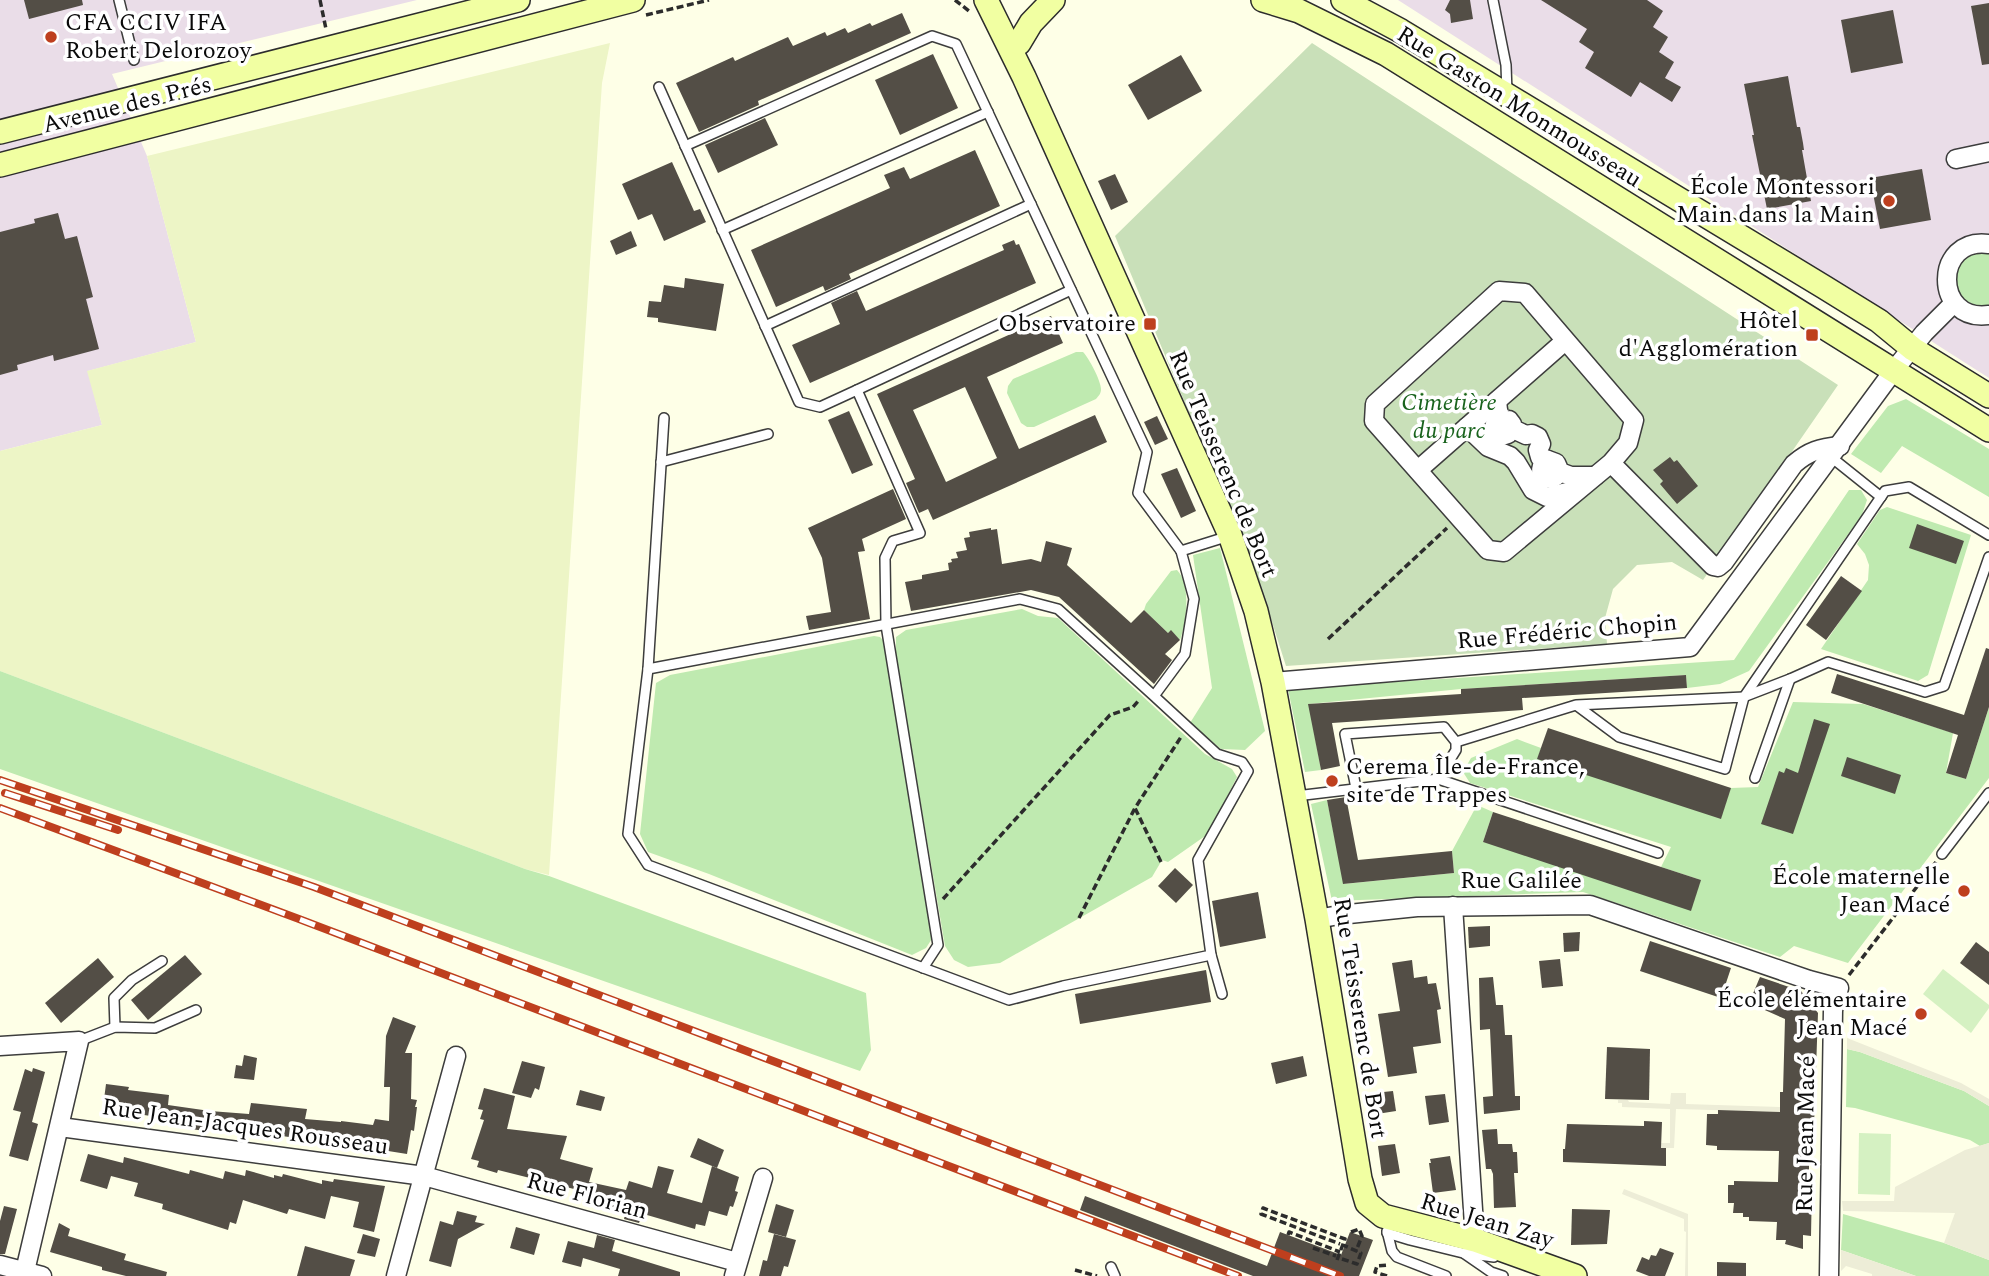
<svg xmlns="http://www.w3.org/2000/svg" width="1989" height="1276" viewBox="0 0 1989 1276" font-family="Spectral,serif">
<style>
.industrial{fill:#eadde8}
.farmland{fill:#edf5c6}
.green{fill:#bfeab0}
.cemetery{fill:#c9e0b9}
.pitch{fill:#d5f1c2}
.plaza{fill:#ededd7}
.building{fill:#534e46;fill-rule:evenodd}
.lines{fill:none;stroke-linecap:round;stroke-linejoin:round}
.lane-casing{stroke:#3d3d3d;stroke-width:12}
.street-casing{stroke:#3d3d3d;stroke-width:21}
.secondary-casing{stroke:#2c2c2c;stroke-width:26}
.path{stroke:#2c2c2c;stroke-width:3.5;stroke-dasharray:7 3.5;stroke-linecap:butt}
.lane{stroke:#fff;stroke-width:9}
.street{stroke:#fff;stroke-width:18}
.secondary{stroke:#f1ffa2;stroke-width:23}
.rail-casing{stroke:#be3f1e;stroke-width:8}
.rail{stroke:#fff;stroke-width:5;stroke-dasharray:16;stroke-linecap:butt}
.poi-dot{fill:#be3f1e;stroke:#fff;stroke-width:2.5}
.labels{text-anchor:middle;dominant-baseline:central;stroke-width:7;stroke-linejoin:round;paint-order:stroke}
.poi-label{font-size:24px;fill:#0a0a0a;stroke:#fff;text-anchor:end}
.street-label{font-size:24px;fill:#0a0a0a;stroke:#fff}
.park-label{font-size:24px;font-style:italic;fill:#19631d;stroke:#fff}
</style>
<rect width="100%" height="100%" fill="#feffe7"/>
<g class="industrial">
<polygon points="0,0 417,0 112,74 147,156 196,342 88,371 102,425 0,451"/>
<polygon points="1398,0 1989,0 1989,378 1942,348"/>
</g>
<polygon class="farmland" points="610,43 602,83 549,875 525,869 0,671 0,451 102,425 87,371 196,342 147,156"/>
<g class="green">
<path d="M1989,251v56c-38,1 -46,-44 -17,-54 5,-2 12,-1 17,-2z"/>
<path d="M1076,352h7c6,6 18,29 18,37 0,5 -2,6 -5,10l-62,28h-7l-6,-4 -14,-30 1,-7 5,-7z"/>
<polygon points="1906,399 1989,449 1989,497 1902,446 1881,473 1851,454 1888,406"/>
<polygon points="1849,490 1861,490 1867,500 1862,515 1749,671 1720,684 1687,688 1686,675 1461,689 1309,704 1321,770 1305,772 1288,689 1734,660"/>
<polygon points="1887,507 1971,535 1928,675 1918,681 1821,649 1868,580 1869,565 1865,554 1857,544 1880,510"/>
<polygon points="1220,548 1265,731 1245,750 1221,749 1190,723 1212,688 1193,555"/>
<path d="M1177,570c14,14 10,52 3,70l-9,-9 -3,2 -24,-23 2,-6 25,-33z"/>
<polygon points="1022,609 1038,616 1058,618 1205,754 1232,769 1237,777 1208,834 1168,862 1162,860 1152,877 1000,963 968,967 954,960 945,946 896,657 896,637 906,630"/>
<polygon points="874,636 880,637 886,643 935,934 926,948 912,955 709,874 648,852 640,834 656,683 670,675"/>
<polygon points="0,671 525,869 549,876 866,993 871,1050 860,1071 0,769"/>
<polygon points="1793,702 1863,704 1953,733 1946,773 1966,779 1989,707 1989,778 1848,963 1794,946 1780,957 1583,892 1332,901 1311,804 1327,800 1344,884 1454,873 1452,851 1477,805 1493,812 1483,842 1701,880 1661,867 1671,847 1470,783 1463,772 1471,758 1517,739 1541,748 1538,759 1731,788 1758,787"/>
<polygon points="1847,1049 1860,1052 1964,1091 1989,1106 1989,1143 1980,1146 1970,1140 1855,1108 1846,1107"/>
<polygon points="1843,1214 1944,1243 1989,1260 1989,1276 1916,1276 1841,1250"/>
</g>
<polygon class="cemetery" points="1312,43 1838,385 1703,580 1672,562 1637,565 1613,589 1605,618 1607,644 1286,666 1257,575 1115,236"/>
<g class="pitch">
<polygon points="1943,969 1989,1005 1989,1008 1971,1033 1923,994"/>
<polygon points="1859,1133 1891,1134 1890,1195 1858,1194"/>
</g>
<g class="plaza">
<polygon points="1847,1038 1961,1083 1989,1099 1989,1106 1964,1091 1860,1052 1847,1049"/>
<polygon points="1671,1093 1686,1093 1686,1104 1780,1107 1780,1112 1676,1109 1674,1148 1659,1148 1659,1143 1670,1143 1670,1109 1622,1107 1622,1103 1618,1103 1618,1100 1628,1100 1629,1102 1670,1104"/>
<polygon points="1989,1143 1989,1260 1944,1243 1955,1213 1843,1211 1842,1201 1894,1201 1895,1187 1965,1150"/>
<polygon points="1624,1189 1688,1214 1688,1276 1685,1276 1686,1232 1684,1231 1684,1219 1622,1194"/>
<polygon points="1841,1250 1916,1276 1872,1276 1872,1274 1846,1266 1841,1271"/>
</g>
<g class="building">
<polygon points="24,0 82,0 83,5 29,19"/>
<polygon points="1450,0 1470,0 1473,19 1451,23 1450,14 1445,10"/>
<polygon points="1541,0 1647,0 1663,11 1653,27 1668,37 1659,52 1674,62 1665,78 1681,87 1672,102 1640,82 1631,97 1585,68 1594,52 1579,42 1587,29"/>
<polygon points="1989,3 1989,64 1982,65 1971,6"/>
<polygon points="1893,10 1903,63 1851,73 1841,20"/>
<polygon points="902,13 911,33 758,101 759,105 699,132 676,83 733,57 735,61 788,37 793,46 825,32 827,36 845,28 848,33 870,23 872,26"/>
<polygon points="933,54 958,108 900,135 875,80"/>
<polygon points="1181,55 1202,91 1148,120 1128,85"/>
<polygon points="1788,76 1797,127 1800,127 1803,143 1804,150 1802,150 1811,201 1767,209 1752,135 1754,135 1744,84"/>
<polygon points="765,118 778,145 718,173 705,145"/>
<polygon points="975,150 1000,206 849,274 851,279 825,291 823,286 776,307 751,250 890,188 884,175 904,167 910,179"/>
<polygon points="672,162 694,211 700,209 706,222 664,241 652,214 638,220 622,184"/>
<polygon points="1922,169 1931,220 1880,229 1870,178"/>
<polygon points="1115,174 1128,202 1111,210 1098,181"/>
<polygon points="58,213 65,239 77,236 93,297 86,299 99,349 54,361 53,355 17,365 18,370 0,375 0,232 35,223 34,219"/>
<polygon points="631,231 637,246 616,255 610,241"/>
<polygon points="1014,240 1016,245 1019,244 1036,283 810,383 792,345 840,324 831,303 857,291 866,311 1004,250 1002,245"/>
<polygon points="685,278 724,284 716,331 658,322 658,318 647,317 649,301 661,302 664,285 684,288"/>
<path d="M1051,316l12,27 -76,34 32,72 76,-34 12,27 -174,78 -5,-11 -9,4 -13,-30 9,-4 -38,-85zM965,387l32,71 -51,24 -33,-72z"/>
<polygon points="849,411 873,465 852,474 828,420"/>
<polygon points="1157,416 1168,439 1155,445 1144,422"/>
<polygon points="1670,457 1674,462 1677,460 1698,486 1677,504 1660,484 1663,481 1653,470"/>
<polygon points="1177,468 1196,511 1181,518 1161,474"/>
<polygon points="893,489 906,519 862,539 865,551 858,552 870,619 809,630 806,616 831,612 822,558 808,528"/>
<polygon points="1917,524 1964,541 1956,564 1909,548"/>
<polygon points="991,528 991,530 997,529 1002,564 1031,559 1041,562 1046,541 1072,548 1067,565 1131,623 1144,610 1168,633 1171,630 1180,640 1165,654 1172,660 1154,684 1059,597 1031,590 911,611 905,582 922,579 922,575 949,570 948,563 952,562 951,559 958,558 956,552 967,550 964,538 970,537 969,532"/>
<polygon points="1841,576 1862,591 1826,640 1806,625"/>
<polygon points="1986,648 1989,649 1989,707 1966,779 1946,773 1958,735 1831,693 1837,674 1964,715"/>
<polygon points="1686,675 1687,688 1522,698 1523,710 1332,723 1340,766 1321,770 1308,704 1461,694 1461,689"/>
<polygon points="1814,719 1830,724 1793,834 1761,824 1779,771 1784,773 1786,768 1798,773"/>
<polygon points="1548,728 1731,788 1721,819 1537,759"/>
<polygon points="1847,757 1901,775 1895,794 1841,776"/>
<polygon points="1346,797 1358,860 1452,851 1454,873 1343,884 1327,800"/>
<polygon points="1493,812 1701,880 1691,911 1483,842"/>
<polygon points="1175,868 1193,885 1176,903 1158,886"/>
<polygon points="1258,892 1266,938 1220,947 1212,901"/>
<polygon points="1490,926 1490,946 1469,948 1468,927"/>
<polygon points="1580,932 1579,951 1564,952 1563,933"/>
<polygon points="1650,941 1731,968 1721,998 1640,971"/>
<polygon points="1976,942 1989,952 1989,985 1960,963"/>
<polygon points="185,955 202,974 148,1020 131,1000"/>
<polygon points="98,958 114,977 61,1023 45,1003"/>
<polygon points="1560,959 1563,986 1542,988 1539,961"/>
<polygon points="1412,960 1414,978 1427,976 1428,984 1436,983 1441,1009 1437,1010 1441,1043 1413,1047 1417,1073 1388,1077 1378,1014 1400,1011 1392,963"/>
<polygon points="1206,970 1211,1002 1080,1024 1075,994"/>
<polygon points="1493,977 1496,1005 1503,1005 1505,1035 1512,1035 1515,1096 1520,1096 1520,1110 1484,1114 1483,1097 1493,1096 1490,1029 1480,1030 1479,978"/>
<polygon points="1760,977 1801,991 1818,1013 1813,1154 1809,1153 1809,1183 1812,1183 1811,1236 1803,1235 1803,1249 1785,1244 1786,1240 1776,1240 1777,1222 1749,1221 1749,1217 1743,1217 1743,1213 1733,1213 1734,1203 1728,1203 1728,1185 1734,1185 1734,1181 1778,1182 1779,1151 1717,1150 1717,1146 1706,1145 1707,1114 1718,1114 1718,1110 1780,1112 1780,1092 1783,1092 1785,1019 1749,1003"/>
<polygon points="393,1017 416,1026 405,1053 412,1053 411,1099 417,1100 415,1107 417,1107 414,1131 411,1130 407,1154 338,1143 337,1147 316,1144 317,1141 227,1128 226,1132 206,1129 205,1131 177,1127 178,1120 144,1115 144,1112 103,1107 106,1084 129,1087 128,1090 169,1095 168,1105 210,1111 249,1114 251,1103 307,1109 305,1119 341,1122 341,1121 373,1125 375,1119 389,1121 390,1087 384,1087 386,1036"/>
<polygon points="1607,1047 1650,1049 1649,1100 1605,1099"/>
<polygon points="244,1055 257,1058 254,1080 234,1078 236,1065 242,1066"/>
<polygon points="1303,1056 1307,1076 1276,1084 1271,1063"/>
<polygon points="522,1061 545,1067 539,1090 535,1088 531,1098 512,1093"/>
<polygon points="33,1068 45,1072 32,1122 38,1124 28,1161 9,1156 21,1112 13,1110 25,1069 32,1072"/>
<polygon points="484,1088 515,1096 507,1129 567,1136 560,1159 593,1168 589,1182 626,1190 629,1181 652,1188 658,1166 674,1170 667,1193 702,1203 712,1166 739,1177 735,1191 738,1192 733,1207 730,1206 727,1216 709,1211 705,1226 696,1224 695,1229 647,1215 642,1215 639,1223 624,1219 626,1210 585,1201 587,1189 586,1192 498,1170 497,1173 477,1167 479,1161 471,1159 484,1120 480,1119 483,1110 478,1109"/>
<polygon points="580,1090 605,1097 601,1111 576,1105"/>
<polygon points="1393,1091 1396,1111 1377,1114 1374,1093"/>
<polygon points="1445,1094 1449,1122 1429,1125 1425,1096"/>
<polygon points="1644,1121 1662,1122 1661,1148 1666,1148 1666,1166 1563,1162 1563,1149 1565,1149 1567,1124 1644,1126"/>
<polygon points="1497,1129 1498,1144 1512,1144 1513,1152 1517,1152 1518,1173 1514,1173 1516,1207 1494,1208 1493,1174 1491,1169 1486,1169 1482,1130"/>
<polygon points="698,1138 724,1150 717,1168 690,1157"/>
<polygon points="1395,1144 1400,1173 1382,1176 1378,1146"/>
<polygon points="88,1154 123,1163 124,1157 189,1174 190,1170 223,1179 225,1171 245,1176 246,1170 274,1178 274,1175 282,1177 283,1174 322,1184 322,1180 333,1182 334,1179 385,1186 374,1232 353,1227 359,1202 331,1196 325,1219 289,1209 287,1214 243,1200 236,1224 230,1222 228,1230 162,1209 163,1204 134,1196 138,1183 111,1176 107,1189 80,1181"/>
<polygon points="1450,1156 1456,1190 1433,1193 1429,1163 1431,1163 1430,1159"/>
<polygon points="1085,1196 1267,1266 1280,1232 1341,1255 1350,1232 1373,1240 1359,1276 1253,1276 1080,1210"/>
<polygon points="776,1204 794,1210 786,1237 768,1232"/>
<polygon points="4,1206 17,1209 5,1254 0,1254 0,1221"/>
<polygon points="1572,1209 1610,1210 1607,1244 1571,1245"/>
<polygon points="457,1211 477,1216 475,1222 485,1224 458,1239 451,1267 429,1261 440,1221 453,1225"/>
<polygon points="59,1223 70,1229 68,1236 126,1254 124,1260 167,1272 166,1276 126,1276 102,1270 102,1267 50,1252"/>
<polygon points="516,1227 540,1234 534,1255 510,1248"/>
<polygon points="363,1234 380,1239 375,1257 357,1253"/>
<polygon points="774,1234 796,1240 788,1267 784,1266 781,1276 759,1276 763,1260 767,1261"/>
<polygon points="597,1235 615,1240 612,1251 680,1272 680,1276 618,1276 620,1269 583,1258 581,1267 562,1262 568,1241 594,1248"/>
<polygon points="305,1246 355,1260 350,1276 297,1276"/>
<polygon points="1660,1248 1674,1253 1665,1276 1649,1276 1636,1271 1642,1257 1649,1260 1651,1255 1656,1256"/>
<polygon points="1717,1262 1746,1263 1746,1276 1717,1276"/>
</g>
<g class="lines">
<g class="lane-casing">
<g id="lane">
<polyline points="119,0 134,60"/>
<polyline points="1493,0 1506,65 1507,93"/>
<polyline points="659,87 799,402 820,407 857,390 920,533 893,541 885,558 886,625 938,945 923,968"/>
<polyline points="685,146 932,36 956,44 1147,452 1138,493 1181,551"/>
<polyline points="722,230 988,112"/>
<polyline points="765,326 1031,204"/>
<polyline points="857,390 1071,290"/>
<polyline points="1831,457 1881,497"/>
<polyline points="661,462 768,434"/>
<polyline points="648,669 664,418"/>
<polyline points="1154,696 1217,754 1242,762 1248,771 1198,860 1211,955 1063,986 1009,1000 648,865 628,834 648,669 1020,599 1058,609 1154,696 1185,654 1194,599 1181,551 1229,536"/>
<polyline points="1746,696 1790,679 1828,662 1925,692 1944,686 1989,557"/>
<polyline points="1744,697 1885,491 1909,487 1989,535"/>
<polyline points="1456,742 1576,705 1619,737 1725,769 1744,697 1576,705"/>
<polyline points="1755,778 1790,679"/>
<polyline points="1356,788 1345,734 1444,727 1456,742 1456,750 1438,779"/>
<polyline points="1296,796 1438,779 1658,853"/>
<polyline points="1942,854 1989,793"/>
<polyline points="1211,955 1222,994"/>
<polyline points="115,1027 114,998 132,980 162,961"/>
<polyline points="79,1041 115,1027 155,1028 196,1010"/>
<polyline points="1387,1231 1392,1251 1397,1257 1446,1276"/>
<polyline points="1387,1233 1410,1240 1463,1253 1494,1257"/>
<polyline points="1465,1254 1491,1272 1503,1276"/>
<polyline points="1111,1267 1115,1276"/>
</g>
</g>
<g class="street-casing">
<g id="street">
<polyline points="1956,159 1989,152"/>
<path d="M1989,244c-56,-8 -56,79 0,71"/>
<path d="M1497,401c1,7 0,15 8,18 7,3 1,-2 7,5l-1,4 15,7 6,-1 6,3 3,7 -3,6 2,7 16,6 4,9 11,4h24"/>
<polyline points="1503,419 1496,421 1494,427 1496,434 1502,436 1508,434 1511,428"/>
<polyline points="1467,427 1488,447 1510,456 1516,462 1533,490 1547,497 1575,490"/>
<path d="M1547,460c-15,12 2,28 13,12"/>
<path d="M1611,463l-107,89 -16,-2 -114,-129 1,-17 124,-113 26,2 109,127 -6,23 -17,20 102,103 5,1 6,-5 70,-98c15,-13 26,-16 46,-18"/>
<polyline points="1418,470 1565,341"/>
<polyline points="1273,682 1690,647 1894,370 1924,333 1954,303"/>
<polyline points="1453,906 1475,1240"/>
<polyline points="1317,919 1339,915 1417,907 1590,905 1809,980 1839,988 1833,1010 1829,1276"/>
<polyline points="0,1046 79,1041 25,1271"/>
<polyline points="60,1127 424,1176 737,1262"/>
<polyline points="0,1265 42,1276"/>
<polyline points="396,1276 456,1056"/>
<polyline points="734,1276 763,1178"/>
</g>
</g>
<g class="secondary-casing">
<g id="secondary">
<polyline points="986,0 1024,77 1230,535 1256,611 1273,682 1317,919 1360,1179 1367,1203 1383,1216 1475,1240 1575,1276"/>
<polyline points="1263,0 1299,11 1386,54 1989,430"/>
<polyline points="1343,0 1401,31 1824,287 1879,321 1913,349 1989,396"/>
<polyline points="1019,43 1031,23 1053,0"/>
<polyline points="0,132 518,0"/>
<polyline points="0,165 633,0"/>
</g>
</g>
<g class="path">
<polyline points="320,0 326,29"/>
<polyline points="955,0 969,11"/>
<polyline points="646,15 709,0"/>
<polyline points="1328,639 1447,528"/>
<polyline points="1161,862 1135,808 1181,737"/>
<polyline points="943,899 1110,715 1133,707 1140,699"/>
<polyline points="1079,918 1135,808"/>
<polyline points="1849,975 1936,862"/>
<polyline points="1351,1232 1359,1229 1362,1236 1356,1251"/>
<polyline points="1288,1235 1289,1232 1340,1252"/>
<polyline points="1313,1248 1336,1256"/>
<polyline points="1342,1259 1357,1264 1361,1253 1343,1245"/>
<polyline points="1337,1260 1345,1239 1263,1208 1261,1214 1340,1244"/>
<polyline points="1075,1270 1097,1276"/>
<polyline points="1387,1276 1375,1272 1377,1266 1388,1265"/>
</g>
<use href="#lane" class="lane"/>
<use href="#street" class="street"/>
<use href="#secondary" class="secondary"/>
<g class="rail-casing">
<g id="rail">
<polyline points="0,780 314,887 1340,1276"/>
<polyline points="5,793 118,830"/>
<polyline points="0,808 299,919 1238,1276"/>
</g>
</g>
<use href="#rail" class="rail"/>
</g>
<g class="poi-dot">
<circle cx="51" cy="37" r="7"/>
<circle cx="1889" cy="201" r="7"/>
<rect x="1143" y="317" width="14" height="14" rx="3.5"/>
<rect x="1805" y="328" width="14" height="14" rx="3.5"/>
<circle cx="1332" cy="781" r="7"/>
<circle cx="1964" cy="891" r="7"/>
<circle cx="1921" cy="1014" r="7"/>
</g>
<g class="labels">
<g class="poi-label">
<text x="65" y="23" text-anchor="start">CFA CCIV IFA<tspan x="65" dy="28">Robert Delorozoy</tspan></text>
<text x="1875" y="187">École Montessori<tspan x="1875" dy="28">Main dans la Main</tspan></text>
<text x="1798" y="321">Hôtel<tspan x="1798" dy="28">d'Agglomération</tspan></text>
<text x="1136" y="324">Observatoire</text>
<text x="1346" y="767" text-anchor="start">Cerema Île-de-France,<tspan x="1346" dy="28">site de Trappes</tspan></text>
<text x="1950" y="877">École maternelle<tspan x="1950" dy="28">Jean Macé</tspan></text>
<text x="1907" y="1000">École élémentaire<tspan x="1907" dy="28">Jean Macé</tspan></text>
</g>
<g class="street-label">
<text transform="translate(127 105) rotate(-14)">Avenue des Prés</text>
<text transform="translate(1519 107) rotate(32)">Rue Gaston Monmousseau</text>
<text transform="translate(1223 464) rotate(67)">Rue Teisserenc de Bort</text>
<text transform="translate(1567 632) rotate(-5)">Rue Frédéric Chopin</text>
<text x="1521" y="881">Rue Galilée</text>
<text transform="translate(1360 1018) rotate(81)">Rue Teisserenc de Bort</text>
<text transform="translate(245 1127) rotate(8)">Rue Jean-Jacques Rousseau</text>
<text transform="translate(1806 1134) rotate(-89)">Rue Jean Macé</text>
<text transform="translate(587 1196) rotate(15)">Rue Florian</text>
<text transform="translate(1487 1221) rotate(17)">Rue Jean Zay</text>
</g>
<g class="park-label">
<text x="1449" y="403">Cimetière<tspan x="1449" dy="28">du parc</tspan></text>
</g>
</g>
</svg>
